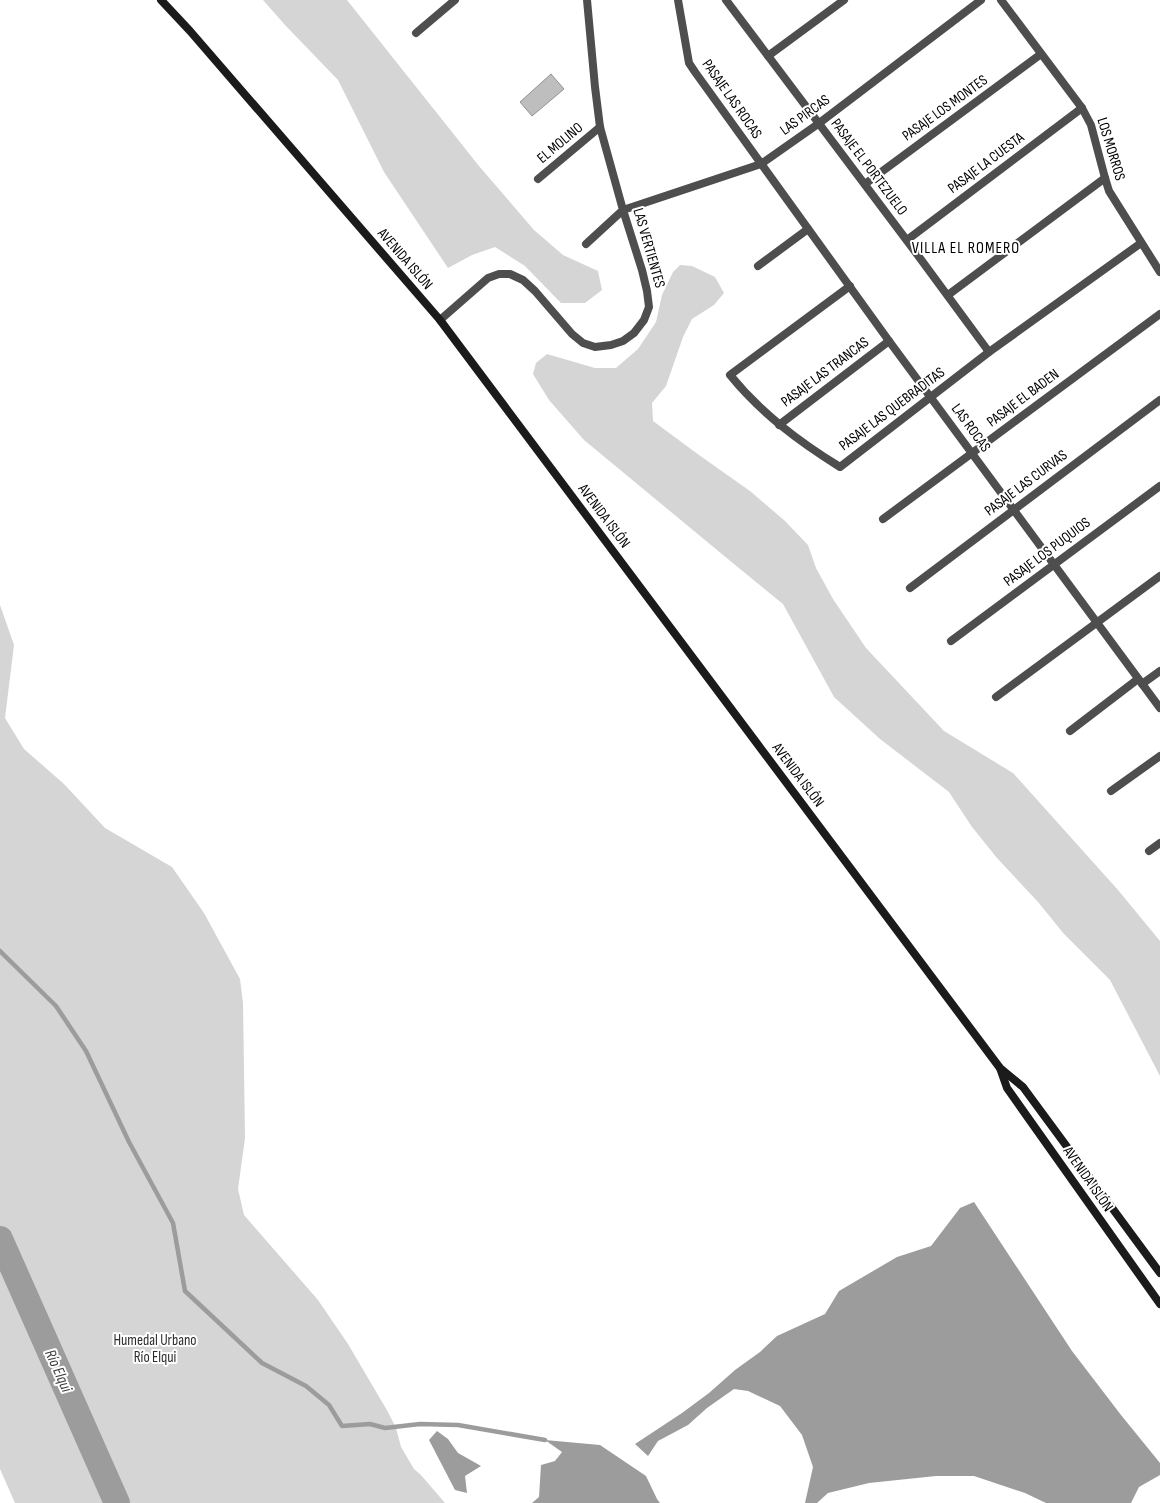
<svg xmlns="http://www.w3.org/2000/svg" width="1160" height="1503" viewBox="0 0 1160 1503" font-family="'Sofia Sans Condensed',sans-serif">
<style>
.green{fill:#d5d5d5}
.water{fill:#9c9c9c}
.lines{fill:none;stroke-linecap:round;stroke-linejoin:round}
.stream{stroke:#9c9c9c;stroke-width:4.5}
.river{stroke:#9c9c9c;stroke-width:26}
.building{fill:#bebebe;stroke:#929292}
.minor{stroke:#4e4e4e;stroke-width:8}
.tertiary{stroke:#4e4e4e;stroke-width:8}
.secondary{stroke:#1b1b1b;stroke-width:8}
.labels{text-anchor:middle;dominant-baseline:central;stroke-width:4;stroke-linejoin:round;paint-order:stroke}
.street-label{font-size:15px;fill:#000;stroke:#fff}
.park-label{font-size:15px;fill:#2c2c2c;stroke:#fff}
.neighbourhood-label{font-size:16px;letter-spacing:1px;fill:#000;stroke:#fff}
.water-label{font-size:16px;font-style:italic;fill:#3d3d3d;stroke:#fff}
</style>
<rect width="100%" height="100%" fill="#fff"/>
<g class="green">
<polygon points="263,0 347,0 479,166 534,230 563,255 598,271 602,290 585,303 561,303 525,266 495,247 472,255 448,268 384,172 338,80 285,25"/>
<polygon points="680,265 692,266 715,277 724,293 714,305 692,319 683,337 666,386 652,403 653,421 699,455 750,491 785,521 808,545 816,568 833,599 866,648 944,731 1013,773 1118,890 1160,941 1160,1076 1110,980 1064,934 1038,902 997,858 972,827 949,792 880,739 834,697 783,604 740,569 584,440 549,400 533,374 536,363 547,354 595,368 616,368 638,349 656,322 662,295 673,272"/>
<polygon points="0,605 14,645 5,718 24,749 64,784 105,828 172,867 204,913 240,979 243,1003 245,1138 238,1189 244,1215 318,1300 348,1344 388,1412 396,1428 401,1447 414,1469 421,1475 445,1503 15,1503 0,1469"/>
</g>
<g class="water">
<polygon points="974,1202 1072,1351 1121,1415 1160,1463 1160,1475 1139,1487 1131,1503 1046,1503 1025,1493 974,1476 936,1476 869,1483 828,1493 817,1503 805,1503 813,1467 802,1435 780,1406 748,1391 734,1389 707,1408 688,1425 658,1441 648,1456 635,1444 682,1413 709,1393 735,1370 760,1352 777,1336 825,1314 839,1291 897,1257 931,1246 960,1208"/>
<polygon points="437,1431 448,1439 458,1453 481,1466 465,1476 467,1493 455,1490 429,1440"/>
<polygon points="545,1440 600,1445 646,1476 657,1499 660,1503 532,1503 539,1497 541,1465 555,1461 562,1452"/>
</g>
<g class="lines">
<polyline class="stream" points="0,951 56,1006 86,1051 129,1142 173,1223 185,1291 262,1363 306,1386 329,1405 342,1426 370,1424 385,1428 420,1424 458,1425 545,1440"/>
<polyline class="river" points="0,1239 117,1503"/>
</g>
<polygon class="building" points="551,74 564,89 532,116 520,102"/>
<g class="lines">
<g class="minor">
<polyline points="678,0 689,63 695,72 889,341 1160,708"/>
<polyline points="726,0 911,246 989,352"/>
<polyline points="1001,0 1082,108 1091,125 1105,178 1109,191 1160,272"/>
<polyline points="416,33 455,0"/>
<polyline points="768,56 844,0"/>
<polyline points="538,179 600,127"/>
<polyline points="865,184 1041,54"/>
<polyline points="907,240 1082,108"/>
<polyline points="586,244 623,210 600,127 595,87 587,0"/>
<polyline points="758,266 808,229"/>
<path d="M850,286l-120,89c31,38 68,66 110,92l149,-115 152,-109"/>
<polyline points="948,295 1105,178"/>
<polyline points="779,425 889,341"/>
<polyline points="883,519 1160,314"/>
<polyline points="910,588 1160,400"/>
<polyline points="951,641 1160,486"/>
<polyline points="1142,684 1160,671"/>
<polyline points="996,697 1160,576"/>
<polyline points="1070,731 1138,679"/>
<polyline points="1111,791 1160,756"/>
<polyline points="1149,851 1160,843"/>
</g>
<polyline class="tertiary" points="440,320 488,278 499,274 510,274 523,280 535,291 572,334 583,343 595,347 611,345 623,341 634,333 644,320 649,307 647,291 642,270 623,210 761,164 818,124 981,0"/>
<g class="secondary">
<polyline points="161,0 190,31 440,320 1000,1068 1023,1087 1160,1273"/>
<polyline points="1000,1068 1007,1088 1160,1304"/>
</g>
</g>
<g class="labels">
<g class="street-label">
<text transform="translate(732 99) rotate(55)">PASAJE LAS ROCAS</text>
<text transform="translate(945 108) rotate(-36)">PASAJE LOS MONTES</text>
<text transform="translate(805 115) rotate(-36)">LAS PIRCAS</text>
<text transform="translate(560 143) rotate(-40)">EL MOLINO</text>
<text transform="translate(1111 149) rotate(73)">LOS MORROS</text>
<text transform="translate(986 163) rotate(-37)">PASAJE LA CUESTA</text>
<text transform="translate(869 167) rotate(53)">PASAJE EL PORTEZUELO</text>
<text transform="translate(649 248) rotate(74)">LAS VERTIENTES</text>
<text transform="translate(405 259) rotate(49)">AVENIDA ISLÓN</text>
<text transform="translate(825 372) rotate(-37)">PASAJE LAS TRANCAS</text>
<text transform="translate(1023 398) rotate(-37)">PASAJE EL BADEN</text>
<text transform="translate(892 409) rotate(-37)">PASAJE LAS QUEBRADITAS</text>
<text transform="translate(971 428) rotate(54)">LAS ROCAS</text>
<text transform="translate(1026 483) rotate(-37)">PASAJE LAS CURVAS</text>
<text transform="translate(604 516) rotate(53)">AVENIDA ISLÓN</text>
<text transform="translate(1047 552) rotate(-37)">PASAJE LOS PUQUIOS</text>
<text transform="translate(798 775) rotate(53)">AVENIDA ISLÓN</text>
<text transform="translate(1088 1179) rotate(55)">AVENIDA ISLÓN</text>
</g>
<g class="park-label">
<text x="155" y="1340">Humedal Urbano<tspan x="155" dy="17">Río Elqui</tspan></text>
</g>
<g class="neighbourhood-label">
<text x="966" y="248">VILLA EL ROMERO</text>
</g>
<g class="water-label">
<text transform="translate(58 1371) rotate(66)">Río Elqui</text>
</g>
</g>
</svg>
